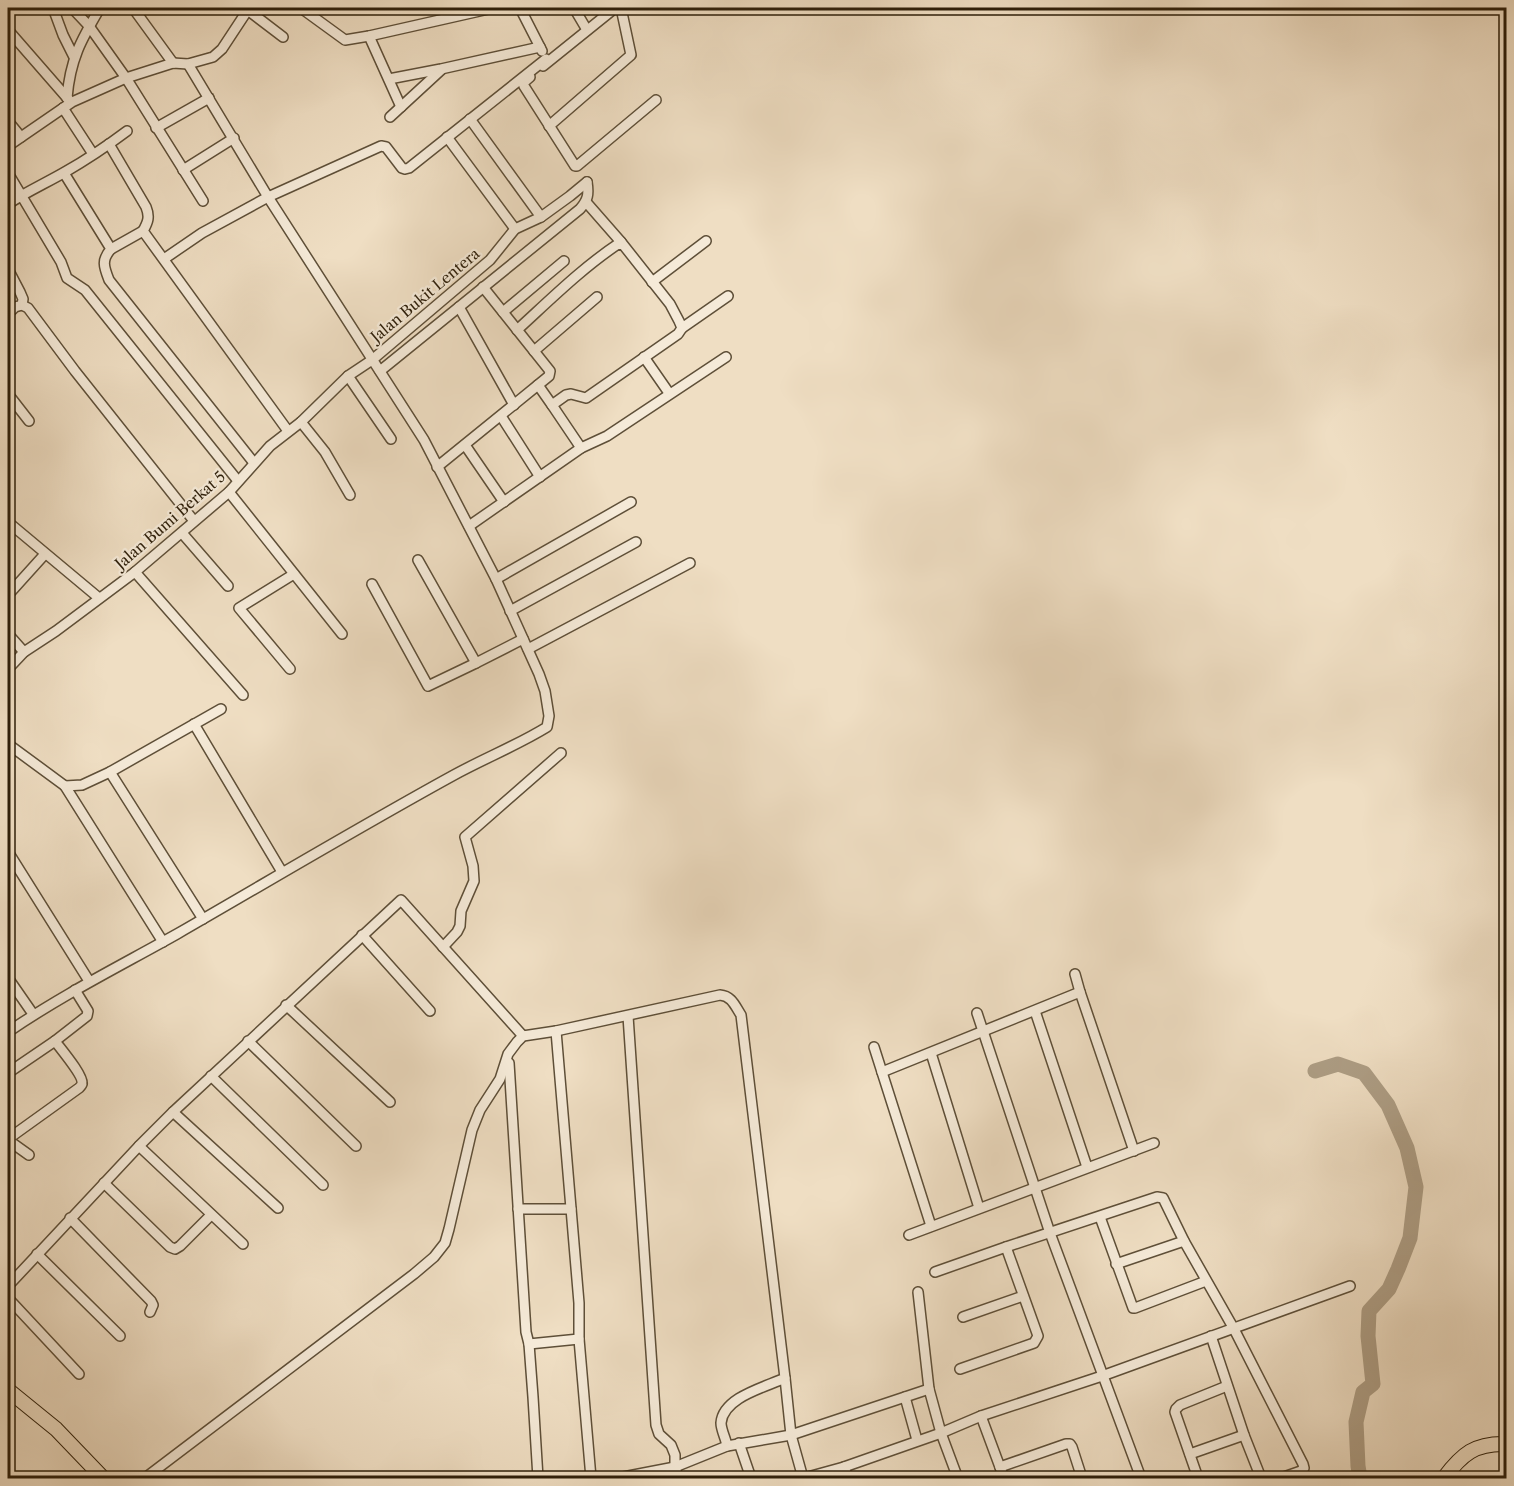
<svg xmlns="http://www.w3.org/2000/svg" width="1514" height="1486" viewBox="0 0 1514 1486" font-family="'Libre Caslon Text',serif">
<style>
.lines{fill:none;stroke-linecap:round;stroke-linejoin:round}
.river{stroke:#ad9d84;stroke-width:15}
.minor-casing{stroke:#5e4f38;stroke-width:12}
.primary-casing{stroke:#2e1f0a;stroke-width:16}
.minor{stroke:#f5ead8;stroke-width:9}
.primary{stroke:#efdec3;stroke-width:14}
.labels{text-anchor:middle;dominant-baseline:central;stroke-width:4.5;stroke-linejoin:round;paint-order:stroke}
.street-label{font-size:15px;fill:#2e1f0a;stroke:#f5ead8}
</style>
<rect width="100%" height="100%" fill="#efdec3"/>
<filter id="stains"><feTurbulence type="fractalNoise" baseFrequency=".00333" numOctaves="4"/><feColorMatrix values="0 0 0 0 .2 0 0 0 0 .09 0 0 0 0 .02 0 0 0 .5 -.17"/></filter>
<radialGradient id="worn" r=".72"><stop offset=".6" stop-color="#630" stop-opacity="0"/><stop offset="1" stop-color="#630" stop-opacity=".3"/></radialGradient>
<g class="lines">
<polyline class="river" points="1315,1071 1338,1064 1364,1073 1388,1105 1407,1148 1416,1187 1410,1238 1398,1269 1389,1289 1369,1311 1368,1336 1373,1384 1363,1392 1356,1422 1358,1466 1360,1478"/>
<g class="minor-casing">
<g id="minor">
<polyline points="53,8 63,35 74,57"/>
<polyline points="72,8 89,26 126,78 203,201"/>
<polyline points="133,8 173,63"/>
<polyline points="245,8 283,37"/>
<polyline points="301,8 345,40 369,36 493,8"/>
<polyline points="520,8 542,51"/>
<polyline points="574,8 587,30"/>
<polyline points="8,30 69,100"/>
<polyline points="369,36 401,107"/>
<polyline points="543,66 615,8"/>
<polyline points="530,77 523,83 524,86 575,166 577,166 656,100"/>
<polyline points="389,79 441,69 540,47"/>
<path d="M67,98c3,-38 14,-58 33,-90"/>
<polyline points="63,108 93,154"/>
<polyline points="390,117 441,70"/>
<polyline points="470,119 541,217"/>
<polyline points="8,121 21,137"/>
<polyline points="549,126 631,55 621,8"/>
<polyline points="156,128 209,98"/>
<polyline points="447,137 515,229"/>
<path d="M109,144l37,63c4,10 2,15 -3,24l145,200"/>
<polyline points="8,146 72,102 126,78 173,63 188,64 213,57 222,49 249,8"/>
<polyline points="183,170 234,138"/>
<polyline points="8,173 61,262 67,278 85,290 238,481"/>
<path d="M64,173l47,76c-10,11 -7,18 -2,31l145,183"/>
<polyline points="586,202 621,242"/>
<path d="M8,204c18,-12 38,-21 57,-32 21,-12 42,-26 62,-41"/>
<polyline points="111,249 143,231"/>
<polyline points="164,259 202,233 268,197 381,146 386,147 402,168 405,169 409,168 546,59"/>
<polyline points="8,269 20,292 23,299 22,305 15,307 8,314"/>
<polyline points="652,282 706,241"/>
<polyline points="483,287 550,371 549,376 538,385"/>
<polyline points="22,305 28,308 75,371 194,521"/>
<polyline points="459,307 514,405"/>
<polyline points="503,312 564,261"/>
<polyline points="682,328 728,296"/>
<polyline points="534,351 597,297"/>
<polyline points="644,357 669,393"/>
<path d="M380,371l200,-162c8,-9 9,-15 7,-27"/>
<polyline points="348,376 391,439"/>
<polyline points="8,394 29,421"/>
<polyline points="552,405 581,448"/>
<polyline points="501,416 540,477"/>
<polyline points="301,422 325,452 350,495"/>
<polyline points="465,445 504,502"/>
<path d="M437,467l101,-82 14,20 14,-10 5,-1 15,4 92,-64 4,-6 -3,-7 -9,-17 -49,-62c-38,25 -70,57 -104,88"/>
<polyline points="229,492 342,634"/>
<polyline points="8,522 99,598"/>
<polyline points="469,526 581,448 607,436 726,357"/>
<polyline points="182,533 228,586"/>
<polyline points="418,560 476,663 523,639"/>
<polyline points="135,572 243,695"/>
<polyline points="496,579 631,502"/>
<polyline points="372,584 428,686 476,663"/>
<polyline points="8,595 45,554"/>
<polyline points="510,611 636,542"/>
<polyline points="8,634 24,652"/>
<polyline points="528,649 690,563"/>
<polyline points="8,669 24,652 56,631 135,572 229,492 270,446 301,422 348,376 372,360 490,260 515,229 541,217 570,196 587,182"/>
<polyline points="290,669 239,608 294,574"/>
<polyline points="194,724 282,872"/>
<polyline points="8,744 65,786 82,785 110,772 221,709"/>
<polyline points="110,772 203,919"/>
<polyline points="65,786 163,942"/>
<polyline points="10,855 89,981"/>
<polyline points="362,935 430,1011"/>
<polyline points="443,947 457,932 460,926 461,911 474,881 473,866 465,837 561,753"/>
<polyline points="1075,974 1080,992 1134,1151"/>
<polyline points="8,978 33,1014"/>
<polyline points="286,1005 390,1102"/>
<polyline points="1035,1011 1087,1167"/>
<polyline points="977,1013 1050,1233 1141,1478"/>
<polyline points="628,1016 656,1425 659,1434 671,1445 675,1455 675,1467 678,1478"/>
<polyline points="556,1031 579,1303 579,1339 591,1478"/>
<path d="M8,1032c54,-37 112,-66 169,-98 92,-53 184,-108 277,-159 31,-17 64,-30 93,-48l2,-11 -4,-25 -6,-17 -43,-95 -72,-139 -156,-243 -80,-133"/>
<polyline points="248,1041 356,1146"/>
<polyline points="874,1047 931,1226"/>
<polyline points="931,1053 979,1208"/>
<polyline points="509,1063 526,1332 529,1344 533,1397 538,1478"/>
<polyline points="882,1072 1080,992"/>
<polyline points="8,1073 55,1041 87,1016 88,1011 75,990"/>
<polyline points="211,1076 323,1185"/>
<polyline points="173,1112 278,1208"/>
<path d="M8,1139l71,-51c1,-1 3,-3 3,-4 2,-8 -22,-36 -27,-43"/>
<polyline points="8,1140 29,1155"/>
<polyline points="139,1146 243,1244"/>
<polyline points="104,1183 170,1247 175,1249 180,1246 211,1215"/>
<polyline points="518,1209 571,1209"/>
<polyline points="1100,1217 1133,1308 1135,1308 1206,1281"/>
<polyline points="70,1218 151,1301 153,1305 150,1312"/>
<polyline points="909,1235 1154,1143"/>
<polyline points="37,1254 120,1336"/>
<polyline points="1116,1264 1184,1241"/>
<polyline points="935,1272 1006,1247 1157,1197 1163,1198 1184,1241 1234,1329 1303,1464 1304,1468 1301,1471 1281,1478"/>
<polyline points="8,1286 139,1146 173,1112 401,900 523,1036"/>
<polyline points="918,1292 929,1389 941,1433 957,1476 951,1478"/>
<polyline points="8,1298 79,1374"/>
<polyline points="963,1317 1023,1296"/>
<polyline points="1211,1336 1244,1435 1261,1478"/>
<polyline points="529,1344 579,1339"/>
<polyline points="960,1369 1034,1343 1038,1336 1006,1247"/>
<polyline points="785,1378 791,1435 803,1478"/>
<polyline points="905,1397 917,1440"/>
<polyline points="981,1416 1004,1478"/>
<polyline points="739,1443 751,1478"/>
<polyline points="1190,1454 1244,1435"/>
<polyline points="844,1467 848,1478"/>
<polyline points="1000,1467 1066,1444 1070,1444 1072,1447 1082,1478"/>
<path d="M145,1478l269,-204 20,-17 11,-14 4,-14 23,-99 8,-20 20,-31 8,-25 9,-12 6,-6 33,-5 164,-36c12,1 15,11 21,20l44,363c-19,9 -62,19 -64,45 0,7 5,16 6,23"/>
<polyline points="618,1478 675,1467 727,1446 791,1435 929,1389"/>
<polyline points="804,1478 844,1467 941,1433 981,1416 1102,1376 1350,1286"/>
<polyline points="1198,1478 1175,1412 1176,1409 1180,1405 1227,1386"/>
</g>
</g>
<g class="primary-casing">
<g id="primary">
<polyline points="8,1390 56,1429 103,1478"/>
<path d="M1444,1478c18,-24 31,-35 62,-34"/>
</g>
</g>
<use href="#minor" class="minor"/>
<use href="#primary" class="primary"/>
</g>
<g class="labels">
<g class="street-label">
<text transform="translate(425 295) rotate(-40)">Jalan Bukit Lentera</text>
<text transform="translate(170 520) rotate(-41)">Jalan Bumi Berkat 5</text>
</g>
</g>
<rect width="1514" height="1486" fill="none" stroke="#efdec3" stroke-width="30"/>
<rect x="9" y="9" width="1496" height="1468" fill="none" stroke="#2e1f0a" stroke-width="3"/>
<rect x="15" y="15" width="1484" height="1456" fill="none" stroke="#2e1f0a" stroke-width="1.5"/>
<rect width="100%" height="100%" filter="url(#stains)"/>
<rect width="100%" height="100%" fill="url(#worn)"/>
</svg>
